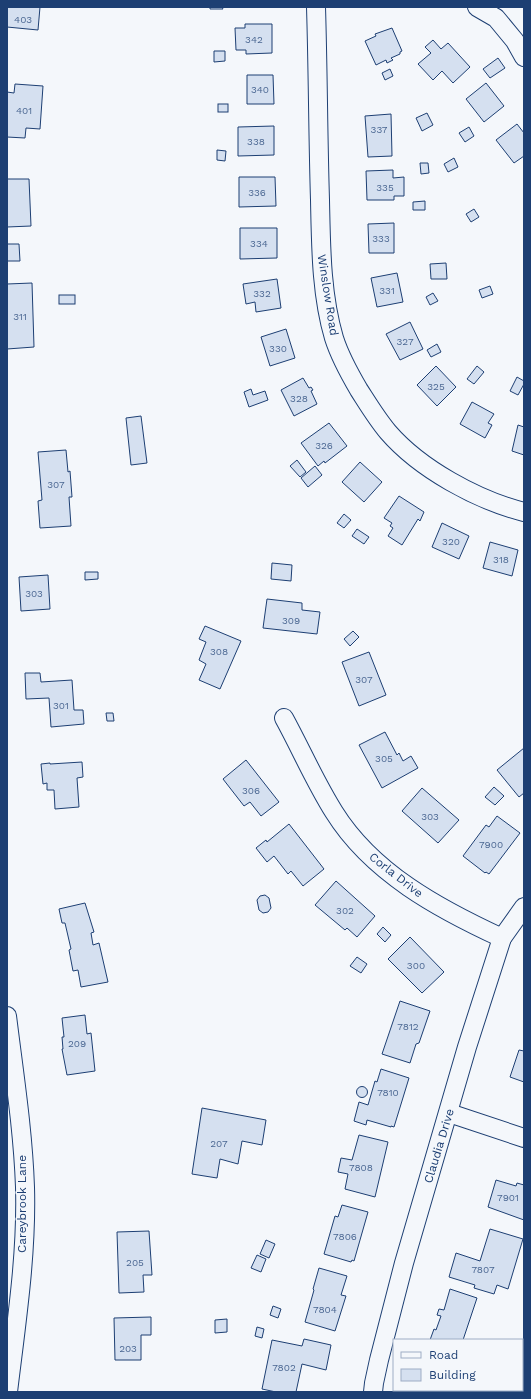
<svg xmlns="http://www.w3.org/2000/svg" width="531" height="1399" viewBox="0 0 531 1399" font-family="'Work Sans',sans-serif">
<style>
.building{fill:#d5e0f0;stroke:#1d3f73}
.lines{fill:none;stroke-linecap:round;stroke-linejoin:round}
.minor-casing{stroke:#1d3f73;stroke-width:20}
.minor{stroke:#f4f7fb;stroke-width:18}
.labels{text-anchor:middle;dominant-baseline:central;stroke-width:3;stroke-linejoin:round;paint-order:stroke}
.number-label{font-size:10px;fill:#4b6792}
.street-label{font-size:12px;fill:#1d3f73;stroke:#f4f7fb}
</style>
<rect width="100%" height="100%" fill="#f4f7fb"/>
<g class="building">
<polygon points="7,7 40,7 38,30 7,27"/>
<polygon points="210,7 222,7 223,9 210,9"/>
<polygon points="245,24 272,24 272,53 246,54 246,50 236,50 235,28 245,28"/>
<polygon points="392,28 402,51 400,52 400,54 391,58 393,60 387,63 386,60 376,65 365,41 376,36 375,34"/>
<polygon points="433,40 441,49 448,43 470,67 453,83 442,71 433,80 418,64 431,53 425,47"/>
<polygon points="214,51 225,51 225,61 214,62"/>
<polygon points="498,58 505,68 490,78 483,69"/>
<polygon points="390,69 393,76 385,80 382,73"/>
<polygon points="247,75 273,75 274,104 247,104"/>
<polygon points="486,83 504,106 484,122 466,99"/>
<polygon points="15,84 43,86 40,129 26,128 25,138 7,137 7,92 14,93"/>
<rect x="218" y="104" width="10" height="8"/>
<polygon points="427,113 433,125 422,131 416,118"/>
<polygon points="391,114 392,156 368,157 365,116"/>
<polygon points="517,124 524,133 524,156 514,163 496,140"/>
<polygon points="274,126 274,155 238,156 238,127"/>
<polygon points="469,127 474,136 465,142 459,133"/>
<polygon points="217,150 226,151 225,161 217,160"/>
<polygon points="454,158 458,167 448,172 444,164"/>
<polygon points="420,163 428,163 429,173 421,174"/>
<polygon points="393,170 393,178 404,177 404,196 394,196 394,200 367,200 366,171"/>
<polygon points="239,177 275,177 276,206 239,207"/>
<polygon points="7,179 29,179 31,226 7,227"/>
<polygon points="425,201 425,210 413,210 413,202"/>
<polygon points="474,209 479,217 471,222 466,214"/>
<polygon points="394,223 394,253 369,253 368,224"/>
<polygon points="240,228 277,228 277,258 240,259"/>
<polygon points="7,244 19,244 20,261 7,261"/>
<polygon points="446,263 447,279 431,279 430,264"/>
<polygon points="397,273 403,302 377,307 371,278"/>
<polygon points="277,279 281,308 256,312 255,302 246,304 243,284"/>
<polygon points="32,283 34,347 7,349 7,284"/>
<polygon points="490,286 493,294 482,298 479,290"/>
<polygon points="433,293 438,301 430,305 426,297"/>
<rect x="59" y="295" width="16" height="9"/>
<polygon points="410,322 423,349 400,360 386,334"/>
<polygon points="286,329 295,358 270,366 261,337"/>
<polygon points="437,344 441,352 431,357 427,350"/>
<polygon points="436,366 456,387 437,406 417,385"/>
<polygon points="477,366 484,372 474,384 467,379"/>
<polygon points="517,377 524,381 524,384 518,395 510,391"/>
<polygon points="303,378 309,388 311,387 313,390 311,391 317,404 294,416 281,390"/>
<polygon points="251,389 253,395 265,391 268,400 249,407 244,392"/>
<polygon points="472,402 494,414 488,423 492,425 485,438 460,424"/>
<polygon points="141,416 147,463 131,465 126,418"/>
<polygon points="329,423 347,446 325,463 324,461 318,466 301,443"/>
<polygon points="518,425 524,427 524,455 512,451"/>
<polygon points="66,450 68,472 70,471 72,497 69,497 71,526 40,528 38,501 42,500 38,452"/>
<polygon points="297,460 306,472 300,477 290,466"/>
<polygon points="360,462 382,482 364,502 342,482"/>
<polygon points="315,466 322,475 308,487 301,478"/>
<polygon points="399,496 424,512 420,521 418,519 402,545 388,536 393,528 390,526 392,523 384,518"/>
<polygon points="344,514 351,520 344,528 337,523"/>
<polygon points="442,523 469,536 459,559 432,547"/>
<polygon points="357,529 369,537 364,544 352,536"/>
<polygon points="490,542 518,550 512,576 483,568"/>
<polygon points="272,563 292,565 291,581 271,579"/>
<polygon points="85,572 98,572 98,579 85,580"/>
<polygon points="48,575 50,609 21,611 19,577"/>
<polygon points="267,599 302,603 302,610 320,612 317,634 263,628"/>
<polygon points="205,626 241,641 220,689 199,680 206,664 199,660 206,642 199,639"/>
<polygon points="353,631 359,637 350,646 344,639"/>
<polygon points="369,652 386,695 359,706 342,662"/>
<polygon points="25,673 40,673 41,682 72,680 74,710 83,710 84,724 51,727 49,698 26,699"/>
<polygon points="106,713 113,713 114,721 107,721"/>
<polygon points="385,732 397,755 399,753 403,761 411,756 418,768 382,788 359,745"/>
<polygon points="524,748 524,793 519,797 497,770"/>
<polygon points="246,760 279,802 261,816 250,802 244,806 223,779"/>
<polygon points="82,762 83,777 77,778 79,807 55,809 54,790 47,790 47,783 43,784 41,764 50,763 50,764"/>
<polygon points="494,787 504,796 495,805 485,797"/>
<polygon points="422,788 459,820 438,843 402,811"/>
<polygon points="497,816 520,833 489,874 486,872 485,873 463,856 486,825 489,827"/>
<polygon points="289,824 324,869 303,886 291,871 288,874 274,856 267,862 256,848 266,840 267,842"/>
<polygon points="336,881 375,916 357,937 347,928 345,930 315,905"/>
<polygon points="265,895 269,898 271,908 268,912 263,913 259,910 257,900 260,896"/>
<polygon points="85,903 94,932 91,933 93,945 99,943 108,982 81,987 78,970 73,971 69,950 71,949 65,923 62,923 59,909"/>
<polygon points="383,927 391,935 385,942 377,934"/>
<polygon points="410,937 444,972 422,993 388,959"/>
<polygon points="357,957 367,964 361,973 350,966"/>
<polygon points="400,1001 430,1011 419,1043 416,1044 410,1063 382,1054"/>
<polygon points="85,1015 87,1034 91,1033 95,1071 67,1075 62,1049 63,1049 62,1037 64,1037 62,1018"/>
<polygon points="519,1050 524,1051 524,1082 510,1077"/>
<polygon points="381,1069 409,1078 394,1127 391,1126 391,1127 367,1120 366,1125 354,1121 359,1102 368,1105 375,1081 377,1082"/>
<circle cx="362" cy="1092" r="5.5"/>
<polygon points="202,1108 266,1120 262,1145 242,1141 238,1164 220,1159 217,1178 192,1174"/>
<polygon points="359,1135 388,1142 375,1197 345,1189 348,1174 338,1172 341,1158 352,1160"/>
<polygon points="496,1180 516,1186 517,1183 524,1185 524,1220 488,1207"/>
<polygon points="342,1205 368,1212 354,1261 352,1260 351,1262 324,1254 335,1216 338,1217"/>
<polygon points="490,1229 523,1239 508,1289 497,1285 494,1294 474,1288 475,1285 449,1277 456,1253 480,1261"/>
<polygon points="149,1231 152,1275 143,1275 144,1292 119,1293 117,1232"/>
<polygon points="266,1240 275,1244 269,1258 260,1254"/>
<polygon points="257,1255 266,1259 261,1272 251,1268"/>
<polygon points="319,1268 347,1276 341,1295 346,1296 335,1331 305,1322 314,1290 313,1289"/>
<polygon points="450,1289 477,1298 463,1340 430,1340 434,1329 436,1330 441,1316 437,1315 439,1309 444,1310"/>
<polygon points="273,1306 281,1309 278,1318 270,1315"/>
<polygon points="151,1317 151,1335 141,1335 141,1360 115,1360 114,1318"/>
<polygon points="227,1319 227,1332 215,1333 215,1320"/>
<polygon points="257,1327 264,1329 262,1338 255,1336"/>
<polygon points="304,1339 331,1345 326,1370 302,1364 296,1392 276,1392 262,1389 272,1340 302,1346"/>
<polygon points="522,1383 524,1383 524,1392 481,1392 491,1390 522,1390"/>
<polygon points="415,1390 448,1390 449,1392 416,1392"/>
</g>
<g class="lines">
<g class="minor-casing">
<g id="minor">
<path d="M316,7c2,64 2,129 4,193 1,46 1,94 14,138 6,19 15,35 25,52 9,14 18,29 29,42 32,37 89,68 136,80"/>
<polyline points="477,7 496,18 515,41 524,57"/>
<path d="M284,718c17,31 31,64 50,94 38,61 105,97 168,126"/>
<path d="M7,1016c7,57 16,114 18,171 2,68 -9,138 -17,205"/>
<polyline points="449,1113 524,1138"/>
<polyline points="373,1392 374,1383 379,1360 404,1263 467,1047 502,938 524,907"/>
</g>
</g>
<use href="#minor" class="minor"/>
</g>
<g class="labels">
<g class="number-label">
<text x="23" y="19">403</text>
<text x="254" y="39">342</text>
<text x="260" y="89">340</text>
<text x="24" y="110">401</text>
<text x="379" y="129">337</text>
<text x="256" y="141">338</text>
<text x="385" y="187">335</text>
<text x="257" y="192">336</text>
<text x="381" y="238">333</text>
<text x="259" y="243">334</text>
<text x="387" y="290">331</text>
<text x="262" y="293">332</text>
<text x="20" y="316">311</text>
<text x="405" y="341">327</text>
<text x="278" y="348">330</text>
<text x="436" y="386">325</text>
<text x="299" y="398">328</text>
<text x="324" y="445">326</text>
<text x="56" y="484">307</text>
<text x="451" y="541">320</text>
<text x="501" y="559">318</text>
<text x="34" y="593">303</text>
<text x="291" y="620">309</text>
<text x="219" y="651">308</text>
<text x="364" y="679">307</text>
<text x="61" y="705">301</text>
<text x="384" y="758">305</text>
<text x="251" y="790">306</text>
<text x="430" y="816">303</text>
<text x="491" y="844">7900</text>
<text x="345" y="910">302</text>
<text x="416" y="965">300</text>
<text x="408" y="1026">7812</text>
<text x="77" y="1043">209</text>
<text x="388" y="1092">7810</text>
<text x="219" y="1143">207</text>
<text x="361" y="1167">7808</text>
<text x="508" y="1197">7901</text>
<text x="345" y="1236">7806</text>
<text x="135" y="1262">205</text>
<text x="483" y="1269">7807</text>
<text x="325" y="1309">7804</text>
<text x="128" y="1348">203</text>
<text x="284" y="1367">7802</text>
</g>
<g class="street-label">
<text transform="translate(328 295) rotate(81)">Winslow Road</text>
<text transform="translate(396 875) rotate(38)">Corla Drive</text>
<text transform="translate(439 1146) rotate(-73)">Claudia Drive</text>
<text transform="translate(22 1204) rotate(-90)">Careybrook Lane</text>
</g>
</g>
<rect width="531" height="1399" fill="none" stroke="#1d3f73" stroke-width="16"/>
<rect x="393" y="1339" width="130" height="52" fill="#f4f7fb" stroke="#9eadc5"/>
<rect x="401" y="1352" width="20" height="6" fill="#f4f7fb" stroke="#9eadc5"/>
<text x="429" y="1359" font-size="12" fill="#1d3f73">Road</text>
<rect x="401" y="1369" width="20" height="12" fill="#d5e0f0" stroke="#9eadc5"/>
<text x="429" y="1379" font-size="12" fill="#1d3f73">Building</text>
</svg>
